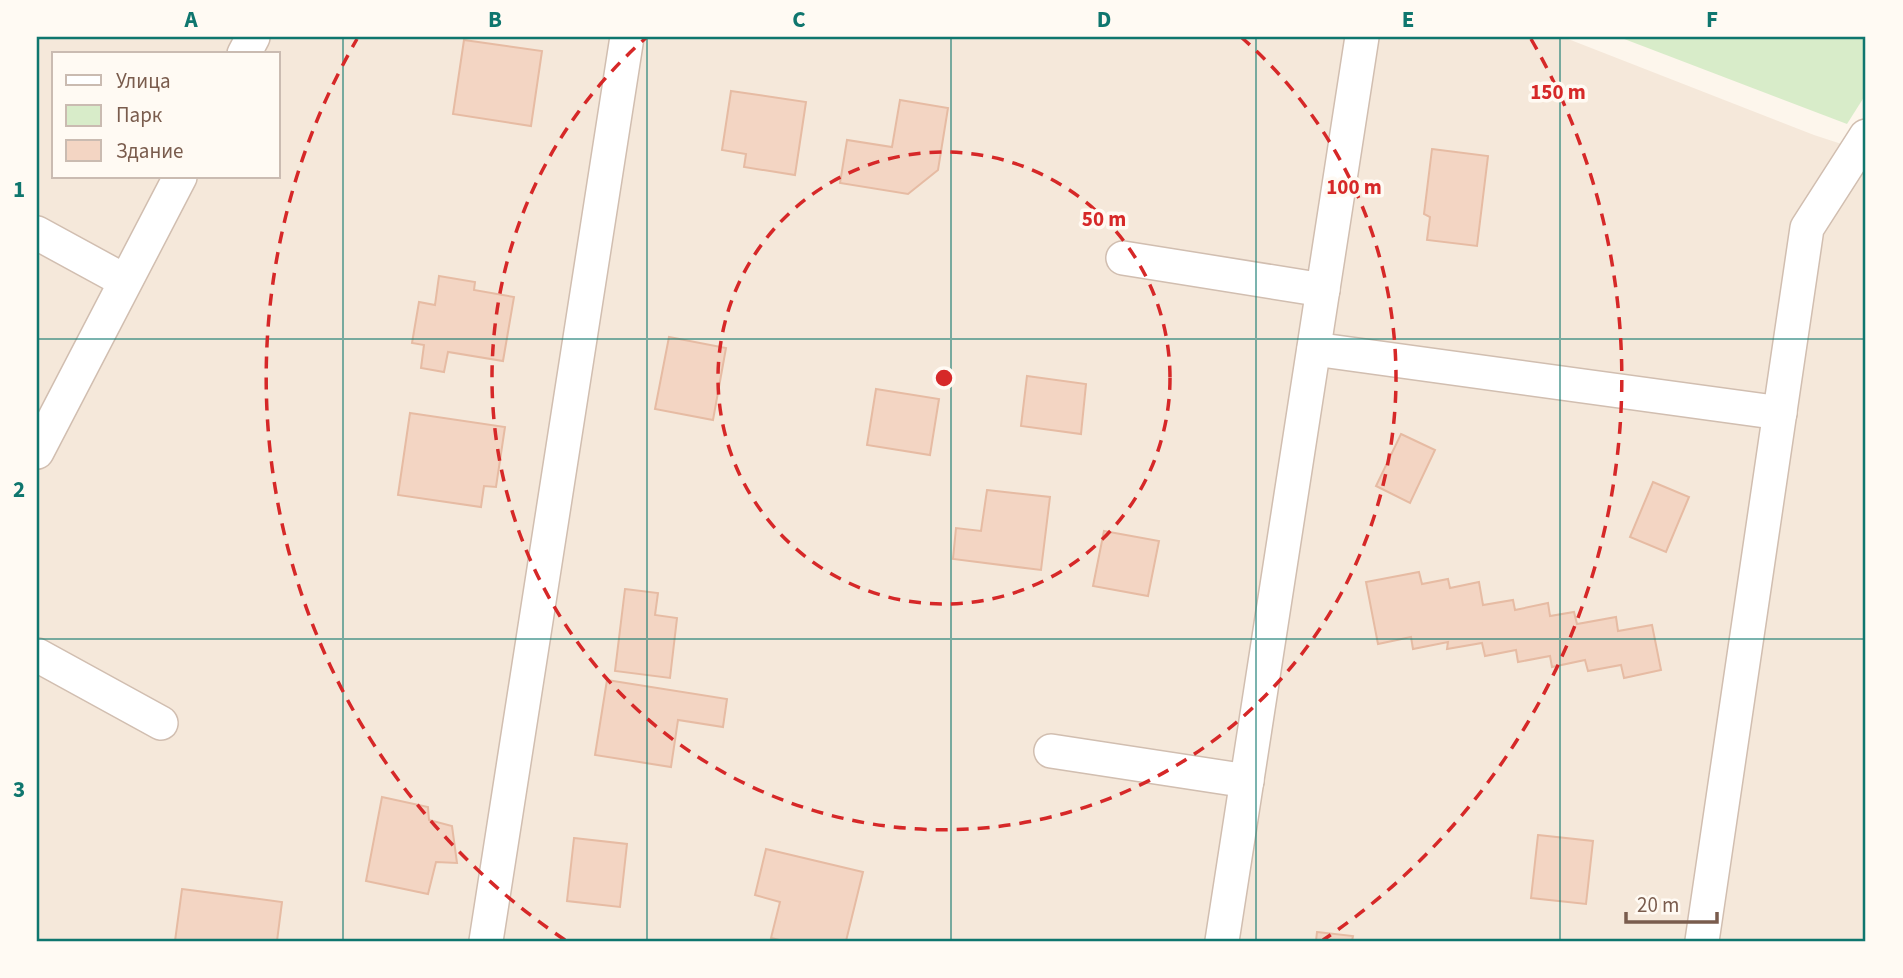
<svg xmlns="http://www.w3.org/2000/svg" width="1903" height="978" viewBox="0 0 1903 978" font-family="'Source Sans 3',sans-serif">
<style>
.residential{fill:#f5e8da;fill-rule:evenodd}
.green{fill:#d8ecc9}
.building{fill:#f3d5c3;stroke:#e6bba3;stroke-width:2}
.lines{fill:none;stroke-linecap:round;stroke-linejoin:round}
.minor-casing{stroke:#d1beb0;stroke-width:36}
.minor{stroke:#fff;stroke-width:33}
.grid{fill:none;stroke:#0f766e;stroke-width:2;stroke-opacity:0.55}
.ring{fill:none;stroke:#d62828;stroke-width:3.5;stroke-dasharray:12 9}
.centre{fill:#d62828;stroke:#fffaf3;stroke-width:3.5}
.ring-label{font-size:21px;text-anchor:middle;font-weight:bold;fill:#d62828;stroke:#fffaf3;stroke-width:7;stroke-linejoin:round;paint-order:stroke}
.neatline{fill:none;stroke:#0f766e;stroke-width:2.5}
.grid-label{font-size:23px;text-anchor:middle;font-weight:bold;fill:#0f766e}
</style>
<rect width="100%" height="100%" fill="#fdf6ec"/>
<path class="residential" d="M37,37h1526l251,98 52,17v789h-1829zM54,54h224v123h-224z"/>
<polygon class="green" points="1619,37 1866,37 1866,94 1847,124"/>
<g class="building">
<polygon points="464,40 542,51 531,126 453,114"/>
<polygon points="731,91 806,102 795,175 744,167 746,154 722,150"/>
<polygon points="900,100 948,108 938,170 908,194 840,183 847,140 892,147"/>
<polygon points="1432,149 1488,156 1477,246 1427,240 1430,217 1424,214"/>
<polygon points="439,276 475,282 474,290 514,297 503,361 448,352 444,372 421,368 424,345 412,343 419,302 435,305"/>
<polygon points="669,337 726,348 713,420 655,409"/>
<polygon points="1027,376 1086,384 1081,434 1021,426"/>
<polygon points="876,389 939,399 930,455 867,445"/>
<polygon points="410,413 505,427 496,487 484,486 481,507 398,495"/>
<polygon points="1401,434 1435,450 1410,503 1376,486"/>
<polygon points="1653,482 1689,497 1666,552 1630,537"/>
<polygon points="987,490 1050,497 1041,570 953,559 956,528 981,531"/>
<polygon points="1104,531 1159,541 1148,596 1093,586"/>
<polygon points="1419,572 1422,584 1448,579 1450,588 1479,582 1483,605 1513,600 1515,610 1548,603 1550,616 1574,612 1577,624 1616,617 1618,631 1652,625 1661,670 1624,678 1621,665 1588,671 1585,660 1552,667 1550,656 1518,662 1516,650 1485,656 1482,643 1447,649 1448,642 1413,649 1411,637 1378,644 1366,582"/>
<polygon points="625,589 658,593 655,615 677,618 670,678 615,671"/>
<polygon points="607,680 727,699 723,727 678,720 671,767 595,755"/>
<polygon points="382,797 428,807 429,820 452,826 457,863 436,862 428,894 366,881"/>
<polygon points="1538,835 1593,841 1586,904 1531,898"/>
<polygon points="574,838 627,844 620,907 567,901"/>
<polygon points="766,849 863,872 846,941 784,941 771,938 780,902 755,895"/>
<polygon points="182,889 282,902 277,941 175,941"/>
<polygon points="1317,932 1353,936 1352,941 1316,941"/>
</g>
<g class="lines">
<g class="minor-casing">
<g id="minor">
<polyline points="244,54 253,37"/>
<polyline points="37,233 125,281"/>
<polyline points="1123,258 1323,290"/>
<polyline points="1314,349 1780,413"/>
<polyline points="37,452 180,177"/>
<polyline points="37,655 161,723"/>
<polyline points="1051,751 1247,781"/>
<polyline points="486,941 627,37"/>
<polyline points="1222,941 1362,37"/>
<polyline points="1702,941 1807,228 1866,136"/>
</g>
</g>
<use href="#minor" class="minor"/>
</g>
<path class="grid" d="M343,37v904M647,37v904M951,37v904M1256,37v904M1560,37v904M37,339h1829M37,639h1829"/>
<g class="ring">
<circle cx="944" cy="378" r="226"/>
<path d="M1241 37A452 452 0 1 1 647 37"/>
<path d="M565 940A678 678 0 0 1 357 39M1531 39A678 678 0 0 1 1323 940"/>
</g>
<circle cx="944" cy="378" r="10" class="centre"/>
<g class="ring-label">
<text x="1558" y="99">150 m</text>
<text x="1354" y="194">100 m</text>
<text x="1104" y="226">50 m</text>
</g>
<rect width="1903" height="978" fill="none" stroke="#fffaf3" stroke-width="77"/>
<rect x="52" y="52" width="228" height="126" fill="#fffaf3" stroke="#cabbb1" stroke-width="2"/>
<rect x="66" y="75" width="35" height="10" fill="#ffffff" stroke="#cabbb1" stroke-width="2"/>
<text x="116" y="88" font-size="21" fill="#7a5c4d">Улица</text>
<rect x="66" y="105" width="35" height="21" fill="#d8ecc9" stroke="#cabbb1" stroke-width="2"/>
<text x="116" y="122" font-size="21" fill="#7a5c4d">Парк</text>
<rect x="66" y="140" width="35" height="21" fill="#f3d5c3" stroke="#cabbb1" stroke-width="2"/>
<text x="116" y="158" font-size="21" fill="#7a5c4d">Здание</text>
<path d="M1626 912v10h91v-10" fill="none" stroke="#7a5c4d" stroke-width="3.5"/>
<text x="1637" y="912" font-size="21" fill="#7a5c4d" stroke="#fffaf3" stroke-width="5" paint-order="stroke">20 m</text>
<rect x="38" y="38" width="1826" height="902" class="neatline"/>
<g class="grid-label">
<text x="191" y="27">A</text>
<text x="495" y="27">B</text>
<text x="799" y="27">C</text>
<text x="1104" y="27">D</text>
<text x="1408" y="27">E</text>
<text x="1712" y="27">F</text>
<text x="19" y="197">1</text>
<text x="19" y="497">2</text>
<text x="19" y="797">3</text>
</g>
</svg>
